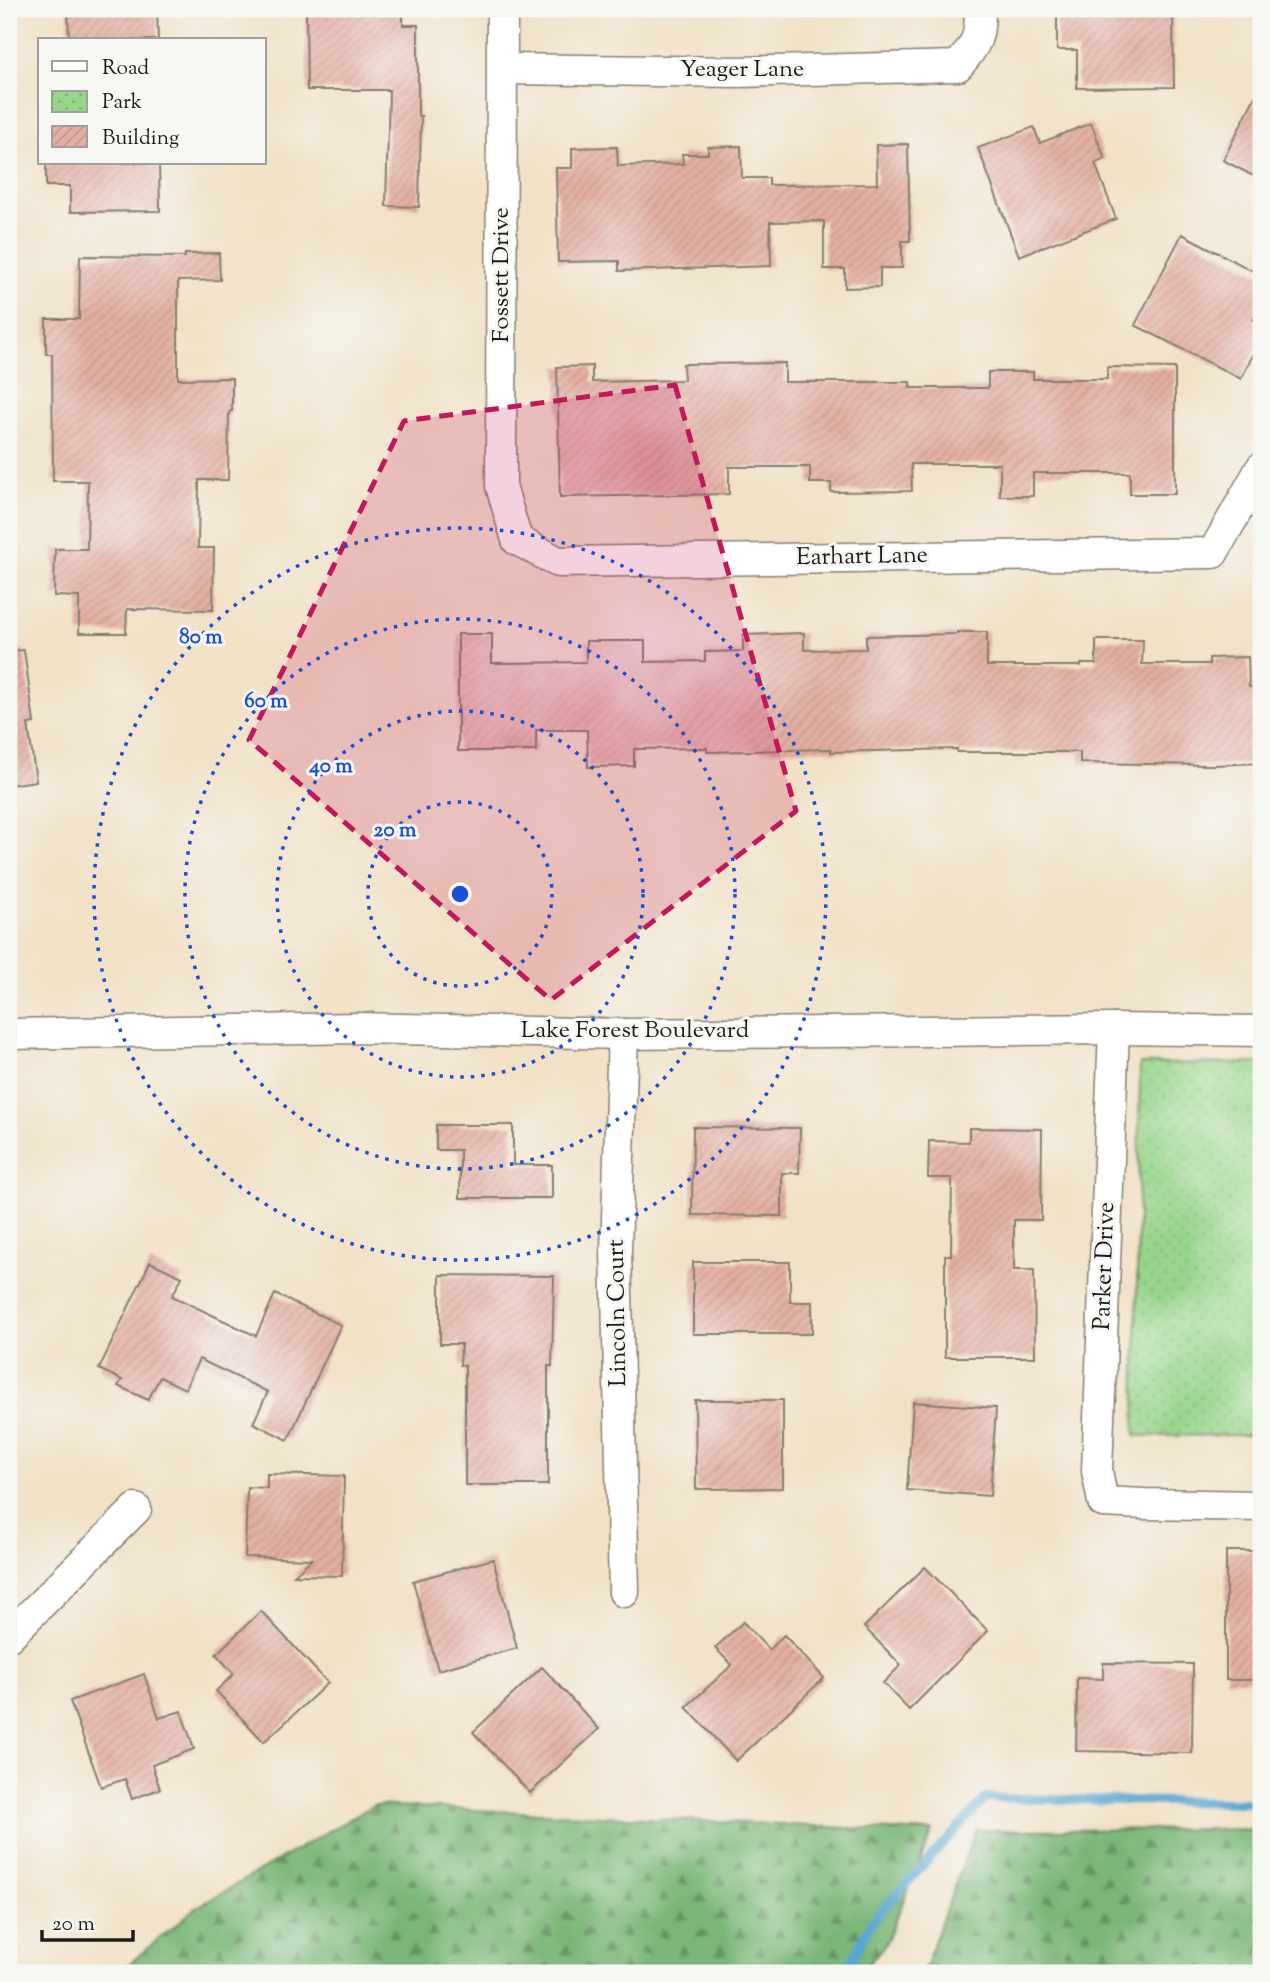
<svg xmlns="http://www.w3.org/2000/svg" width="1270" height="1982" viewBox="0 0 1270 1982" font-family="'Sorts Mill Goudy',serif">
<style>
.forest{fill:url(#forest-firs);stroke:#4a694a;stroke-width:2}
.park{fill:url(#park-dots);stroke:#5a7854;stroke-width:2}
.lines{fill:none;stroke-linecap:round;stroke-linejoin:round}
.stream{stroke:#58a6d2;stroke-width:9}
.building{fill:url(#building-hatch)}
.minor-casing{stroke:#867e71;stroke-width:33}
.minor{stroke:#fff;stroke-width:30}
.marked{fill:#c2185b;fill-opacity:0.2;stroke:#c2185b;stroke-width:5;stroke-dasharray:14 9;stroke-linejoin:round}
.ring{fill:none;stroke:#1d4ed8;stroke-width:3.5;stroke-dasharray:3.5 7}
.labels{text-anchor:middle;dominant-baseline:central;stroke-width:6;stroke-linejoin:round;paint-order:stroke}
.street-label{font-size:24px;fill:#1c1c1c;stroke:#f6f6f2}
.centre{fill:#1d4ed8;stroke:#f6f6f2;stroke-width:3.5}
.ring-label{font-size:21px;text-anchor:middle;font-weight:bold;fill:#1d4ed8;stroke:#f6f6f2;stroke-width:6;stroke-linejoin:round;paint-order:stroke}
</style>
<defs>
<pattern id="forest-firs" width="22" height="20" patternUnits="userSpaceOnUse" patternTransform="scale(1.75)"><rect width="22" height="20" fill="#79b677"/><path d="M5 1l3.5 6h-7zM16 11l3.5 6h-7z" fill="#629361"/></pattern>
<pattern id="park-dots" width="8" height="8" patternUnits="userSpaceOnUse" patternTransform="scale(1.75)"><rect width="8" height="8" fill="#97d58b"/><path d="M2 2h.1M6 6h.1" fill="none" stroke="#82b677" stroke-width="1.8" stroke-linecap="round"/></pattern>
<pattern id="building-hatch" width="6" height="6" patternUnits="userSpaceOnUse" patternTransform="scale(1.75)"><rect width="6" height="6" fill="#e4afa3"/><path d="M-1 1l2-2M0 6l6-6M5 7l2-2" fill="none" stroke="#c3968c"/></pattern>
</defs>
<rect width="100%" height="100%" fill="#f6f6f2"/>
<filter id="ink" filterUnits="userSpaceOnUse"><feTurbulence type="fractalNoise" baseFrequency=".0143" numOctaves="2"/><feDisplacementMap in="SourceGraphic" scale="14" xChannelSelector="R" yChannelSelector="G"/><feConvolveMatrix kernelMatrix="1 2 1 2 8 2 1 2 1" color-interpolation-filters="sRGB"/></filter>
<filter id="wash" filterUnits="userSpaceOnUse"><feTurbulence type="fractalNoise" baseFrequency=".00686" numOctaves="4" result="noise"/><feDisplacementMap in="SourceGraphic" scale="28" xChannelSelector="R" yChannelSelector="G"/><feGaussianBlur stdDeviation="1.57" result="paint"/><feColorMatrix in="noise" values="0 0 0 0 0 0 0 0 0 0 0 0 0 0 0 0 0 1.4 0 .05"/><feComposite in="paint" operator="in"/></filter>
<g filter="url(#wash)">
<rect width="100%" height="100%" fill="#f1e1c6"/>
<g class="forest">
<polygon points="374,1805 911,1831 933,1831 884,1947 860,1973 118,1973 197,1907"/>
<polygon points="1261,1829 1261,1973 920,1973 926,1965 937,1933 976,1830"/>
</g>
<polygon class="park" points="1261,1063 1261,1435 1135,1436 1140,1064"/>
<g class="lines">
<polyline class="stream" points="845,1973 872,1921 986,1798 1261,1803"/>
</g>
<g id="blocks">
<g class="building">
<polygon points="68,9 157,9 158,40 69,40"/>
<polygon points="306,9 403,9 403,25 418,25 418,116 421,116 419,207 386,206 389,90 307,90"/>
<polygon points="1057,9 1173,9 1174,87 1077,88 1077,50 1057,50"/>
<polygon points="1261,85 1261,180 1223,160"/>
<polygon points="1091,123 1105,159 1095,163 1116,219 1019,256 978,148 1034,127 1040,143"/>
<polygon points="908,144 910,241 902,241 902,268 880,268 880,287 845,288 845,269 824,269 824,221 770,222 771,266 619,271 619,261 558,262 556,168 572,168 572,148 617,147 618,166 683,164 682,154 708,154 708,147 741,146 742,178 769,178 769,185 877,184 876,145"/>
<polygon points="46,163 159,163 160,211 70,212 70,186 46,186"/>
<polygon points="1182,234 1261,275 1261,304 1253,320 1261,324 1261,339 1241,379 1135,325"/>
<polygon points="219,253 220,280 178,281 178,379 232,378 232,411 229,412 228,480 199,480 198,548 214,548 213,610 127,609 126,633 79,633 79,597 54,596 55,549 87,549 88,481 53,481 52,354 46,354 46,319 79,319 80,256 185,257 185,254"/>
<polygon points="785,363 785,382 910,382 910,388 988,388 988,372 1033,372 1033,379 1107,379 1107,367 1175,368 1175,494 1130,494 1130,473 1033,473 1033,496 1000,496 1000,464 911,464 912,491 831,492 831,483 810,483 810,467 729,467 729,494 560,497 557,367 592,366 592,382 684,380 683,364"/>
<polygon points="957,632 987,632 987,666 1081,666 1081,664 1096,664 1096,640 1143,640 1142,664 1209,664 1209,658 1248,657 1249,687 1261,686 1261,763 1213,765 1080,763 1080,752 957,752 957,749 831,752 831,749 707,752 707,748 634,749 634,766 588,767 587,730 536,730 536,751 458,751 458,634 492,634 492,663 586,662 586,641 645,641 645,662 705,661 705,652 743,651 743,635 804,633 804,650 866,649 866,636 957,634"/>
<polygon points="24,650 34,723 28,724 36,781 9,785 9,651"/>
<polygon points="436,1125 513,1125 513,1165 552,1165 552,1198 460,1198 460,1150 436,1150"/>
<polygon points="693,1127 800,1128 799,1173 782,1173 782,1216 692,1215"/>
<polygon points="969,1128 1042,1129 1041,1220 1014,1220 1014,1270 1034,1270 1035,1357 945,1357 945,1255 951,1255 952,1178 928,1178 929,1141 969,1142"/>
<polygon points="150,1262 182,1277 172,1296 256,1336 275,1294 341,1325 288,1440 253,1423 268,1392 199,1359 185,1389 160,1377 148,1400 118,1386 122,1380 99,1369"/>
<polygon points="693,1262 790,1262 790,1302 812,1302 812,1334 693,1334"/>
<polygon points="440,1275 554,1276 552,1366 548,1366 548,1485 465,1485 465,1365 460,1365 461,1344 440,1344"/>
<polygon points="695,1400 783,1400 783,1488 696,1489"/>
<polygon points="913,1402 996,1408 990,1496 907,1490"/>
<polygon points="267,1474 344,1476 342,1576 294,1575 312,1559 245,1557 247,1487 267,1488"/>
<rect x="1226" y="1551" width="35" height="129"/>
<polygon points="493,1559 517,1648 438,1670 413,1581"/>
<polygon points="925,1567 988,1631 909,1710 883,1683 901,1665 864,1627"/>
<polygon points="261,1611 328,1683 264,1742 216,1691 234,1674 216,1654"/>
<polygon points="743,1622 769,1650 784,1635 824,1678 736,1761 686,1707 732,1665 715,1648"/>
<polygon points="1103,1663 1193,1664 1192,1753 1076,1751 1077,1678 1103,1679"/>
<polygon points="542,1667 599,1729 530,1793 473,1732"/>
<polygon points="144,1674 159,1718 181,1711 194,1749 152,1765 160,1789 132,1799 125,1779 101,1787 70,1701"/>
</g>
</g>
</g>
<g filter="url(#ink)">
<use href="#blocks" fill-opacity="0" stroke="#867e71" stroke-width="2"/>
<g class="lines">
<g class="minor-casing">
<g id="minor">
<polyline points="502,9 501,486 517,540 558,562 1213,553 1261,468"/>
<path d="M503,69l237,3 218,-6c19,-22 22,-29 22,-57"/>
<polyline points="1114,1029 1097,1471 1103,1502 1144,1504 1261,1506"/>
<polyline points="9,1034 358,1028 623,1034 1114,1029 1261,1031"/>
<polyline points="623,1034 616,1250 624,1592"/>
<polyline points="9,1636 136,1509"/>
</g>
</g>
<use href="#minor" class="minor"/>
</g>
</g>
<path class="marked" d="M675,385l121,426 -245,189 -302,-260 155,-319z"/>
<g class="ring">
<circle cx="460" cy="894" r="92"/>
<circle cx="460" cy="894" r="183"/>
<circle cx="460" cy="894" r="275"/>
<circle cx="460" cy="894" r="366"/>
</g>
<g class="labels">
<g class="street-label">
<text x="742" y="70">Yeager Lane</text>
<text transform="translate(502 275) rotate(-90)">Fossett Drive</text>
<text transform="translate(862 557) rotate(-1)">Earhart Lane</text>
<text x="635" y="1031">Lake Forest Boulevard</text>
<text transform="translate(1105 1266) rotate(-88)">Parker Drive</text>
<text transform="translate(618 1313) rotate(-91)">Lincoln Court</text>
</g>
</g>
<circle cx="460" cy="894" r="10" class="centre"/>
<g class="ring-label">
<text x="201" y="643">80 m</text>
<text x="266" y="707">60 m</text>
<text x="331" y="772">40 m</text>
<text x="395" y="836">20 m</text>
</g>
<rect width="1270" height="1982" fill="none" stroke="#f6f6f2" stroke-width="35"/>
<rect x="38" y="38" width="228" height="126" fill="#f6f6f2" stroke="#9f9f9c" stroke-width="2"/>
<rect x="52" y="61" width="35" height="10" fill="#ffffff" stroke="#9f9f9c" stroke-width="2"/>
<text x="102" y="74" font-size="21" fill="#1c1c1c">Road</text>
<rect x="52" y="91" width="35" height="21" fill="url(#park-dots)" stroke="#9f9f9c" stroke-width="2"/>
<text x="102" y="108" font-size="21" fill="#1c1c1c">Park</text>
<rect x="52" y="126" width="35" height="21" fill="url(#building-hatch)" stroke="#9f9f9c" stroke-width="2"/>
<text x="102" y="144" font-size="21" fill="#1c1c1c">Building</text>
<path d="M42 1930v10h91v-10" fill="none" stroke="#1c1c1c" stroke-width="3.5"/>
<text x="52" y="1930" font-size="21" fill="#1c1c1c" stroke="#f6f6f2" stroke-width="5" paint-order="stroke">20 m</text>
</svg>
